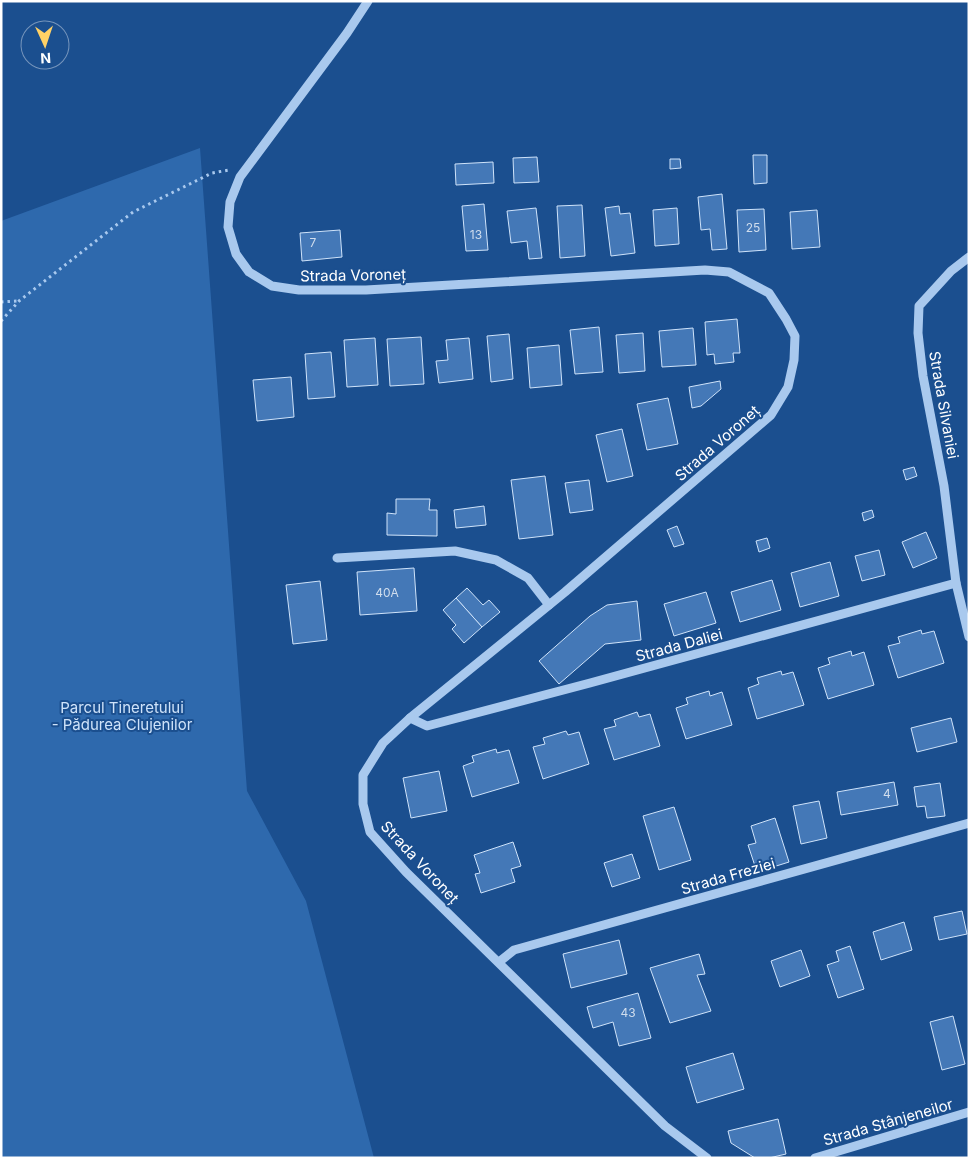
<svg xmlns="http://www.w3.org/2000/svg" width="970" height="1159" viewBox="0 0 970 1159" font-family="Inter,sans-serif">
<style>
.green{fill:#2e69ad}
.building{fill:#4478b7;stroke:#cfe3fa}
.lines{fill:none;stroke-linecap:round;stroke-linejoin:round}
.path{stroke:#a9c9ee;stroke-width:3;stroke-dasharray:2.5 4;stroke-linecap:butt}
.minor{stroke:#a9c9ee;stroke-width:9}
.labels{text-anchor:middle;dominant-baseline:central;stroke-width:4;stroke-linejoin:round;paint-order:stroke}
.number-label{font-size:12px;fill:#d0dded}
.street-label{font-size:15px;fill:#fff;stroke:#1b4f8f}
.park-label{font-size:15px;fill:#cfe3fa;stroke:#1b4f8f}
</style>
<rect width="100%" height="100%" fill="#1b4f8f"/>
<polygon class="green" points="200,148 247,791 306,901 374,1158 1,1158 1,221"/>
<g class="building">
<polygon points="753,155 767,155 767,183 754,184"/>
<polygon points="537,157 539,182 514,183 513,158"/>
<polygon points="670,159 680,159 681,168 670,169"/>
<polygon points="493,162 494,183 456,185 455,164"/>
<polygon points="722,194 727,249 712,250 710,229 701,230 698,197"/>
<polygon points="484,204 488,250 466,251 462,206"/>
<polygon points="582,205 585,256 560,258 557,206"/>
<polygon points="619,206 620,214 630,213 635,253 611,256 605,208"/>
<polygon points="536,208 542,258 529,259 527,241 511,243 507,211"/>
<polygon points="677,208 679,244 655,246 653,210"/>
<polygon points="764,209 766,250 739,252 737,210"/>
<polygon points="817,210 820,247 792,249 790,212"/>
<polygon points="340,230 342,257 302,261 300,233"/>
<polygon points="737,319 740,353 733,353 734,362 715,364 714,354 707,355 705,322"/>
<polygon points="599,327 603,372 575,374 570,330"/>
<polygon points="693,328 696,365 662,367 659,331"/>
<polygon points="643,333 645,371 619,373 616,335"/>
<polygon points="509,334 513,379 491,382 487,336"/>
<polygon points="421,337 424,384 390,386 387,339"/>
<polygon points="375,338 378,385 347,387 344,340"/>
<polygon points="469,338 473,379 439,383 436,361 448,360 446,340"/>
<polygon points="559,345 562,385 530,388 527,348"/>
<polygon points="331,352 335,397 308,399 305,354"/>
<polygon points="291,377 294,417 257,421 253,380"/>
<polygon points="720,381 721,389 701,406 692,408 689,387"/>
<polygon points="668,398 678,444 647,450 637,404"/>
<polygon points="622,429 633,476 607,482 596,435"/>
<polygon points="914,467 917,476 906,480 903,470"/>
<polygon points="545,476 553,535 519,539 511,480"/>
<polygon points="589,480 593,510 570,513 565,483"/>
<polygon points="396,499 430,499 429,510 437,510 437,536 387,535 387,513 396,514"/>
<polygon points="484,506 486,525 456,528 454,510"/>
<polygon points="872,510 874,517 864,521 862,513"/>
<polygon points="677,526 684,544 674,547 667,530"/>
<polygon points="926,532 937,558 913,568 902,542"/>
<polygon points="767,538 770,548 759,552 756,541"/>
<polygon points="879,550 885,575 862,581 855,556"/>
<polygon points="830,562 839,596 800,607 791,573"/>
<polygon points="414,568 417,611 360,615 357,572"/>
<polygon points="772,580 781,610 740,622 731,592"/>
<polygon points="320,581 327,640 293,644 286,585"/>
<polygon points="467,588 483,605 489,600 500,612 482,627 456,598"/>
<polygon points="706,592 716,623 674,636 664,604"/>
<polygon points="456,598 482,627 464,643 452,629 456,625 443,610"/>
<polygon points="637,601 641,640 605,644 559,684 539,661 590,616 607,605"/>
<polygon points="921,630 922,634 934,631 944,663 898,678 888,646 900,643 898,637"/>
<polygon points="851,651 852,656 864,652 874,685 828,699 818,668 830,664 828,658"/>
<polygon points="781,671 782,675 793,672 804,705 757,719 748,688 759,684 757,678"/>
<polygon points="709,691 710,696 722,692 732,725 686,739 676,708 688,704 686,698"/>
<polygon points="637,712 639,717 650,714 660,746 614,760 604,729 616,726 614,720"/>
<polygon points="951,718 957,742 917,752 911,728"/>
<polygon points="566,731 568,735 579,732 589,764 543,779 533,747 545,744 543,738"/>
<polygon points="496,749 497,753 509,750 519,783 472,797 463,766 474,762 472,756"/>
<polygon points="439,771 447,811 411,818 403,778"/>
<polygon points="894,782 898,805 841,815 837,792"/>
<polygon points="940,783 945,816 927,818 925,806 917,807 914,787"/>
<polygon points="819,801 827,838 801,844 793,806"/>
<polygon points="674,807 691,860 659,870 643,816"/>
<polygon points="775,818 789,862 757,872 748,845 756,843 751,826"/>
<polygon points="513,842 521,866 511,869 515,882 481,893 475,874 480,873 474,855"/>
<polygon points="632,854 640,878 612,887 604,863"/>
<polygon points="962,911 967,934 939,940 934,917"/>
<polygon points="904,922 912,950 881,960 873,932"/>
<polygon points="619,940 627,974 571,988 563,954"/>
<polygon points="850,946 864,989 838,998 827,965 839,961 836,951"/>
<polygon points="801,950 810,976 780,987 771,961"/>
<polygon points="699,954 705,974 697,975 711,1011 670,1023 650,968"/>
<polygon points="638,993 651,1038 619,1046 613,1022 593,1028 587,1007"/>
<polygon points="953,1016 965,1064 942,1070 930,1022"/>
<polygon points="733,1053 744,1089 697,1103 686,1067"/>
<polygon points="778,1119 786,1154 769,1158 755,1158 731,1143 728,1131"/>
</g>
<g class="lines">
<g class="path">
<polyline points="1,302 18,301"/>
<polyline points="1,321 19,301 133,212 212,173 229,170"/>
</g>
<g class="minor">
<polyline points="368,1 347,33 240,177 230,202 228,227 236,254 249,272 272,286 299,290 366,290 705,270 729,272 769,293 786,319 795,336 794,360 788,387 771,415 565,592 410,718 383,743 363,775 363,804 370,832 406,872 665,1126 707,1158"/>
<polyline points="969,257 951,271 919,306 918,333 923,376 944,486 956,583 969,637"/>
<polyline points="337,558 455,551 496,560 528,578 549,605"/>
<polyline points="410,718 427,726 590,683 956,583"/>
<polyline points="499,962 514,950 969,823"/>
<polyline points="815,1158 969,1112"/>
</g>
</g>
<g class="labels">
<g class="number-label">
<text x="753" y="227">25</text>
<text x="476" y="234">13</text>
<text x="313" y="242">7</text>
<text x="387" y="592">40A</text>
<text x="887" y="793">4</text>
<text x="628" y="1012">43</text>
</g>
<g class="street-label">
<text transform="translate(353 275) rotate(-1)">Strada Voroneț</text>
<text transform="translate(944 405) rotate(80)">Strada Silvaniei</text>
<text transform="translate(717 443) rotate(-41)">Strada Voroneț</text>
<text transform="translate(679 645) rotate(-15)">Strada Daliei</text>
<text transform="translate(420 862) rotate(47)">Strada Voroneț</text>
<text transform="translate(728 876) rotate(-16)">Strada Freziei</text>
<text transform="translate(888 1122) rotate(-16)">Strada Stânjeneilor</text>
</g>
<g class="park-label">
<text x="122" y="707">Parcul Tineretului<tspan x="122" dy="17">- Pădurea Clujenilor</tspan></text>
</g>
</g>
<rect width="970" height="1159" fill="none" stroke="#ffffff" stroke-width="5"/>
<g transform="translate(45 45) rotate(177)"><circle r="24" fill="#1b4f8f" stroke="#7695bc"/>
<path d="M0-4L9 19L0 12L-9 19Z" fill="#ffd166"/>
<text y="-8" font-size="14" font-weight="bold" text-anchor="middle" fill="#ffffff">N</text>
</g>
</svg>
